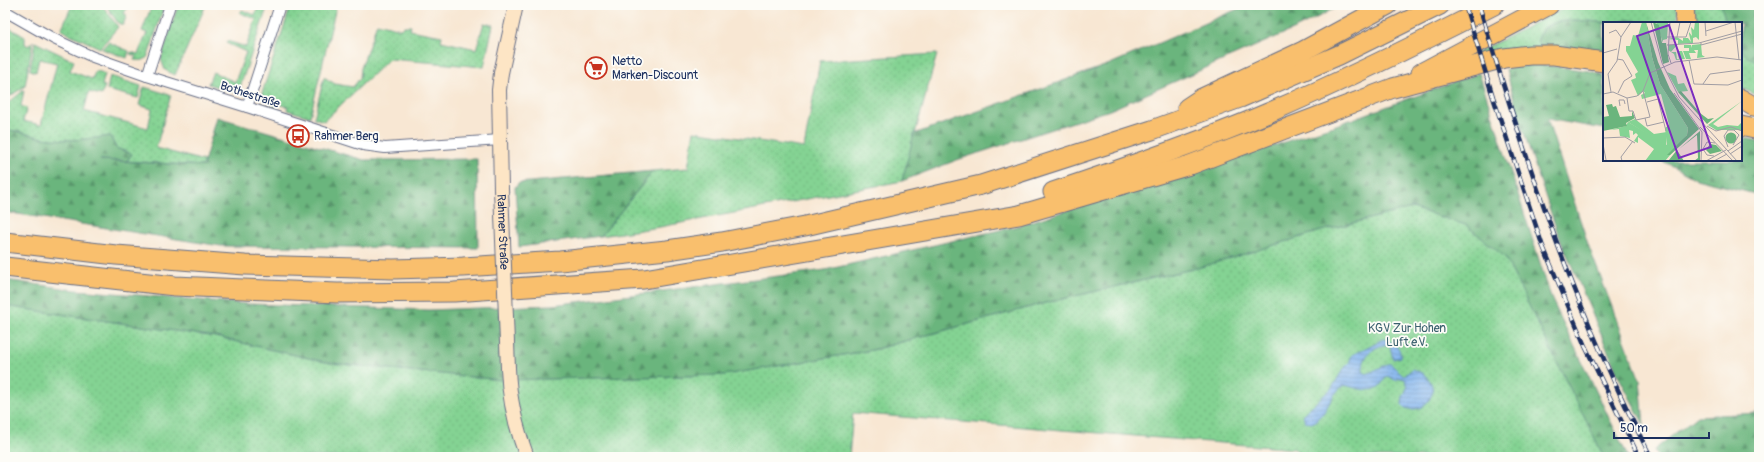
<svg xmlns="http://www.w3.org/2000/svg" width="1764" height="462" viewBox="0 0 1764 462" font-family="Pangolin,sans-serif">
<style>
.grass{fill:url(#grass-dots);stroke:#508178}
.forest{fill:url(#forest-firs);stroke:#43726e}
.water{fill:url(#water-rules);stroke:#4e71a6}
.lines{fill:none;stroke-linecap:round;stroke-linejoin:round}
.street-casing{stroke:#686f87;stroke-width:12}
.secondary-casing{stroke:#686f87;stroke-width:16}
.highway-casing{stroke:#686f87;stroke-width:21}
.street{stroke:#fff;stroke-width:10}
.secondary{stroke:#fde5c5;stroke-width:14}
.highway{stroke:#f9bf6d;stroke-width:19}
.rail-casing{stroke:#1b2f5e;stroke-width:4.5}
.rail{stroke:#fdfcf7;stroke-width:3;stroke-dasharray:9;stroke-linecap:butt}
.secondary-bridge-casing{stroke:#686f87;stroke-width:16;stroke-linecap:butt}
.secondary-bridge{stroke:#fde5c5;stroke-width:14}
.labels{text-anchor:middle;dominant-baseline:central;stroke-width:3.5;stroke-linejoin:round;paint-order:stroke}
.poi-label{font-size:12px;fill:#1b2f5e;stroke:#fdfcf7;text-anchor:start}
.street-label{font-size:12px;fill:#1b2f5e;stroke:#fdfcf7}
.park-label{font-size:12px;fill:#3a606e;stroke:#fdfcf7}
.inset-road{fill:none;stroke:#a09da4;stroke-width:1}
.view{fill:#7b2cbf;fill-opacity:0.15;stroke:#7b2cbf;stroke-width:2}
.inset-edge{fill:none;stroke:#1b2f5e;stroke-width:2}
</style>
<defs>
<pattern id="grass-dots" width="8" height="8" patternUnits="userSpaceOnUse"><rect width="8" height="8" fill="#84d393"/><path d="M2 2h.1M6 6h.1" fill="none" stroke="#71b581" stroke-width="1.8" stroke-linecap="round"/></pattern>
<pattern id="forest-firs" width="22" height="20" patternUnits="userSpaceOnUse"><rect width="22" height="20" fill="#6bb57d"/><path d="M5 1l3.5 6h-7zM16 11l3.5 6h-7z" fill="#57946a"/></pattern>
<pattern id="water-rules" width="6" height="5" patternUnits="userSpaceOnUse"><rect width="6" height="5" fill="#80b3ed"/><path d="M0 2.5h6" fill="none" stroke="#6892c3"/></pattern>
</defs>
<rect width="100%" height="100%" fill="#fdfcf7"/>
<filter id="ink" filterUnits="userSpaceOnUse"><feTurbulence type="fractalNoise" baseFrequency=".025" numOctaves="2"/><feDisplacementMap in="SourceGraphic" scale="8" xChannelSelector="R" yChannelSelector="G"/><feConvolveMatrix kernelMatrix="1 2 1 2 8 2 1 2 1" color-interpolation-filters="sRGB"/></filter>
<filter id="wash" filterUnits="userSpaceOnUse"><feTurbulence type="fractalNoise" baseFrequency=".012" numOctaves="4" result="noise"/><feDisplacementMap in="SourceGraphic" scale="16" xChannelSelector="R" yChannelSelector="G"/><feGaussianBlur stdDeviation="0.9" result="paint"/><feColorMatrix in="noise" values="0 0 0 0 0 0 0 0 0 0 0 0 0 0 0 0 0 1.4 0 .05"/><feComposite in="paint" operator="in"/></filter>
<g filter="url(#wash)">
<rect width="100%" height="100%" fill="#f8e7d3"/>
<g class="grass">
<polygon points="72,5 102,5 118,27 100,48 61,30"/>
<polygon points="106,5 128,5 124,14 127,15 123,25 118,23"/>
<path d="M152,5l11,5 -15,46c-3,5 -8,5 -14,4l2,-4 -6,-2 1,-2 7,2 9,-21 -5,-2z"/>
<polygon points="178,5 206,5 175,75 165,70 161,59"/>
<polygon points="259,5 268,5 239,90 235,92 208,84 213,72 235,82 246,52 226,43 227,41 246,47 256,19 240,13 242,10 255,15"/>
<path d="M291,5h39l6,2 -26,110 -23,-7 1,-3 -9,-3 -2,3c-8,-4 -13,-5 -15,-14z"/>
<polygon points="1570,5 1677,5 1678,23 1655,23 1628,20 1614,23 1574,20 1556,22 1542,29 1537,42 1543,50 1462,60"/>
<polygon points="1694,5 1759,5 1759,96 1741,88 1741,23 1696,23"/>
<polygon points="377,23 401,29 404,26 411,26 410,30 442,36 441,41 476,49 484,23 493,25 484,67 389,59 324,121 314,118 324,77 335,84 353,87 360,78 361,68"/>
<polygon points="5,25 25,37 25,44 29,46 33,41 25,86 9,97 11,90 5,89"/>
<path d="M35,42l39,19 -4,10 22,8 4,-9 9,4 -3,11 3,1 -4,9 -12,-3 -5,19 64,17 4,-19 -13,-4 5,-18 27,8 -15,53 48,13 -1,5 -76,-5 5,-7 -16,-6 -6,-12c-19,3 -39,5 -59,3 -16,-1 -30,-9 -46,-9l2,-26 17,-14 -3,16 6,2 -4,13 18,4 16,-62 -18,-4 -3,13 -6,-2z"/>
<polygon points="108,42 129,51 127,58 102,49"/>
<polygon points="937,54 902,181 660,227 601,236 653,171 688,168 694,131 804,148 820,61"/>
<polygon points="110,76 141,86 138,98 107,90"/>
<polygon points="1412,208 1466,225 1505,257 1604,457 1304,457 1295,449 853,413 849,457 5,457 5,306 216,337 330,363 502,380 724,375 873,350 1045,303 1201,267 1321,231"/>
</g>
<g class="forest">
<polygon points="1247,5 1341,5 1299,27 1110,110 957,160 902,181 914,134 1110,64"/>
<path d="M1721,5h38v58c-22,-8 -18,-20 -18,-40h-15z"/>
<polygon points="1574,20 1614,23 1628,20 1655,23 1604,23 1604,56 1543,50 1537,42 1542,29 1556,22"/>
<polygon points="1536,64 1590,71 1604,75 1604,129 1547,119 1589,247 1640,380 1644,425 1619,377 1557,231 1518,115 1506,69"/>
<polygon points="1479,73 1552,300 1628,457 1604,457 1505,257 1466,225 1412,208 1321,231 1201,267 1045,303 872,350 724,375 502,380 330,363 216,337 5,306 5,280 76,290 248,304 429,310 553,305 825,270 1013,227 1200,170 1339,124"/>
<path d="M217,117l147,43 113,-1 1,89 -257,-2 -216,-34v-82c16,0 30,8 46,9 20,2 40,0 59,-3l6,12 16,6 -5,7 -27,-1 103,6z"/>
<polygon points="1741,137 1759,141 1759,195 1696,179 1661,160 1741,160"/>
<polygon points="653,171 601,236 519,247 515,187 517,186 518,183"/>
<polygon points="1759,413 1759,457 1658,457 1654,450 1697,416"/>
</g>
<path class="water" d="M1383,339c9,3 19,8 17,18l-7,2 -3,-13 -2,-2c-16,3 -26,11 -25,28l4,2 21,-10h3l11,11h3l8,-6c12,5 18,9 20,22 -4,10 -7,17 -19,18 -5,0 -9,0 -12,-4l1,-8 5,-11 -3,-7 -4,-1 -6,2 -7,-4 -3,1c-1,2 -2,5 -3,6 -8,13 -27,4 -38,2 -17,12 -15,29 -32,38l-7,-1 -2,-8 29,-26 10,-17 7,-8 3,-8z"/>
</g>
<g filter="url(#ink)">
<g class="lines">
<g class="street-casing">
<g id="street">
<polyline points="5,11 54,39 93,57 147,76 247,107 363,145 385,148 500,140"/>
<polyline points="147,76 170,5"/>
<polyline points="247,107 280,5"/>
</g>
</g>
<g class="secondary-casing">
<g id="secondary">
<polyline points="501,189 499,90 501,73 516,5"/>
<path d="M508,368c1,31 8,60 19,89"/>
</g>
</g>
<g class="highway-casing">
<g id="highway">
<polyline points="1684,5 1685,23"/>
<polyline points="1421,73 1549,5"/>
<polyline points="1741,99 1753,106 1759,107"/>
<polyline points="1187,108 1202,98 1303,51 1388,5"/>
<polyline points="1741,126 1759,130"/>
<path d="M1053,192c72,-24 145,-49 215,-79 77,-33 152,-70 226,-108"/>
<polyline points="5,242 116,255 245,265 393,269 463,267 560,261 667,250 722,242 805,226 981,185 1152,130 1240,98 1339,55 1440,5"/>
<polyline points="5,267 175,286 337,293 454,292 644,279 1019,215 1190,165 1393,88 1504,58 1530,55 1554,55 1604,62"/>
</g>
</g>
<use href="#street" class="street"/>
<use href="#secondary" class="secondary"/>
<use href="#highway" class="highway"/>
<g class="rail-casing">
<g id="rail">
<polyline points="1465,5 1493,97 1542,244 1585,346 1639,457"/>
<path d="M1479,5c46,154 97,309 172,452"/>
</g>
</g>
<use href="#rail" class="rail"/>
<g class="secondary-bridge-casing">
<g id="secondary-bridge">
<path id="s1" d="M501,189l7,179"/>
</g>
</g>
<use href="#secondary-bridge" class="secondary-bridge"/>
</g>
</g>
<defs>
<g id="supermarket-ring" transform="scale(1.15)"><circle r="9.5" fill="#fdfcf7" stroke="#c8321e" stroke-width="1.5"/><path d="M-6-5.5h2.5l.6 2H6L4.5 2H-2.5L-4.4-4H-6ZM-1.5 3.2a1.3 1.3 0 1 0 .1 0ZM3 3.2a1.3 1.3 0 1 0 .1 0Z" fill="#c8321e"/></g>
<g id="bus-ring" transform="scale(1.15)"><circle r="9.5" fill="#fdfcf7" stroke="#c8321e" stroke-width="1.5"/><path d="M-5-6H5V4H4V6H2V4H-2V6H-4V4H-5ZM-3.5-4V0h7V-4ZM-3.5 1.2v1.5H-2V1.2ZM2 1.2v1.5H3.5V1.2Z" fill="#c8321e"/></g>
</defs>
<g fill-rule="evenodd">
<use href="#supermarket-ring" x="596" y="68"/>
<use href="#bus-ring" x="298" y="136"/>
</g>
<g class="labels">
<g class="poi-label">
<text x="612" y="61">Netto<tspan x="612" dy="14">Marken-Discount</tspan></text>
<text x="314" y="136">Rahmer Berg</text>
</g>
<g class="street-label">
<text transform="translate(250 95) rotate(18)">Bothestraße</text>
<text stroke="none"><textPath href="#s1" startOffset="43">Rahmer Straße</textPath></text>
</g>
<g class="park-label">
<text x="1407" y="328">KGV Zur Hohen<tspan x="1407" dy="14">Luft e.V.</tspan></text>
</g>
</g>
<g transform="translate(1603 22)">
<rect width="139" height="139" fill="#f8e7d3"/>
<path d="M39,0h4l6,35 8,27 28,44 -1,7 -22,26h-20l9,-12 -16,-12v6l-6,-3 2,1 4,-6 -2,-2 -3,2v-4l-4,-1 1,8 -10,-2 -1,-7 -9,1 16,-4 2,-4 39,23 -2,-17 4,-3 -8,-31 -19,5 -1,-4 4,-2 -2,-2 -5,5 -7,-16 5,-2 -1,-4 3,-2 -12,-21v-5h4l3,-11 5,1zM53,0h12l-1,17 -4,1v3zM92,0h4v18l-3,-3 -3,1v5l-15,1v-4l-10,-1 9,-2 6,4v-3h5l3,4 -2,-8v-2l3,4 -1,-9 3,3zM98,22l1,11 3,2 -8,1 1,-8h-4l2,3h-7l2,6h-5l-3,-8h6v-3h-5v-3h7l1,3v-3zM66,23h8l-6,7h5l1,7h2l-2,-8h5l3,8 -9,1 -2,-6 -6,-4zM64,50l9,4 2,8 6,-1 4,8 -10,1zM139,79l-29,23 5,3 9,-2 11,1 3,-3 1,7h-26l-8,-5z" fill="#84d393"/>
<path d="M43,0l12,40 12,27 29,40 -29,26h-3l20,-20 1,-7 -28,-44 -8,-27zM50,0l6,3 3,18h4l3,19 -6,2zM78,69l19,22 8,6 6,-1 -7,6 -29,-32zM9,82l1,3 3,-1 4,11 12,-1v-5l3,7 -9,5 1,3 -24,5v-14l6,-1 -3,-11zM97,109v30h-6l4,-3 -1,-23 -18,14zM122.5 116a5.5 5.5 0 1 1 11 0a5.5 5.5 0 1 1-11 0ZM107,122l6,1 6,6 -12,3 -4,-4zM74,128l7,11h-16l1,-1z" fill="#6bb57d"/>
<path d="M32,97l19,15 13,-2 -1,14 -38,-24z" fill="#84d393"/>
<path class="inset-road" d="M48,0l11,41 17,34 58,64M67,0l-2,32 3,9M102,0l1,14M132,0l4,38M103,9l28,-9M6,11l7,-3 5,7M64,15h19l5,-15M74,15l3,-15M98,21v2l41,-11M64,23l32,-2 43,-12M0,31l14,-4M14,37l6,1 9,16 -8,5 -6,12M86,38l5,24 34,1 14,-5M100,62l7,-10 30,-4M8,70l-3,-18 9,-13 4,-24 10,-15M71,71l28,39 -1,29M0,72l10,-2 14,6 10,-2 6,-5 7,-18 25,-11 42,-5 25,3M24,76l2,13h4l3,9 14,-3 -7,-26M44,80l11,-3 8,32M17,84l-1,-6h5l1,4M42,96l2,8 17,-4M104,104l9,5 15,-4 11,4M97,105l33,34M0,116l22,-1 10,6M0,122l3,16M125,125l-4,-11 4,-6h6l5,5 -6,10M125,129l14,-10M127,132l12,-8M111,134l-7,-1 -4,-6 4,-7 8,1M19,139l-1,-4 12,-16M103,139l20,-11M111,139l13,-7"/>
<path class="view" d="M66,3l42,122 -32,11 -42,-122z"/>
<rect width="139" height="139" class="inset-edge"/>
</g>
<rect width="1764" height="462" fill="none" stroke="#fdfcf7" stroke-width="20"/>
<path d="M1614 432v6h95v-6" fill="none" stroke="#1b2f5e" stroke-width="2"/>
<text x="1620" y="432" font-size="12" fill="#1b2f5e" stroke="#fdfcf7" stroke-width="3" paint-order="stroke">50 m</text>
</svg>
